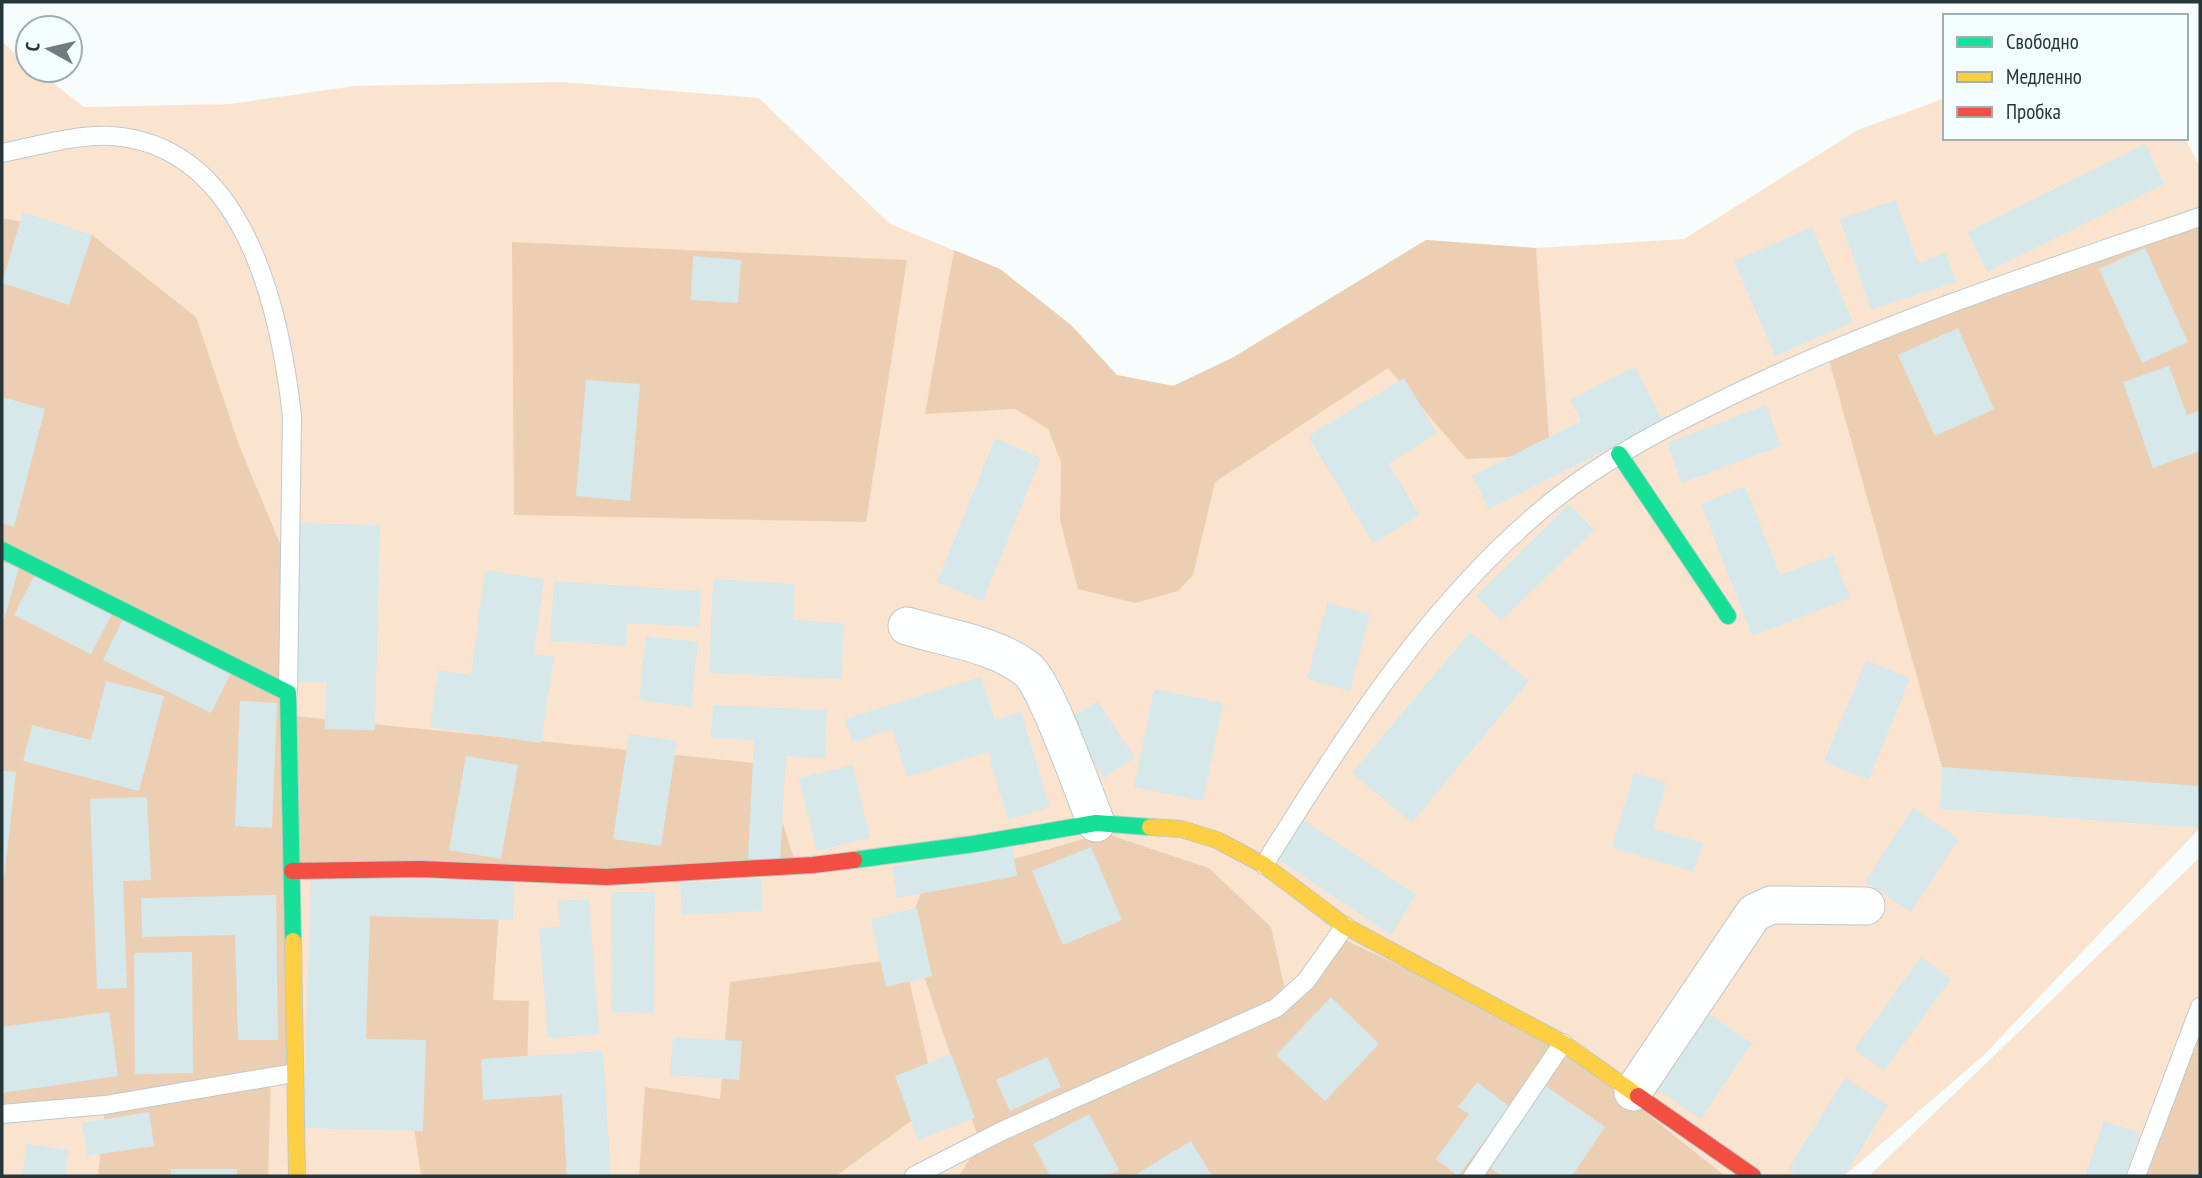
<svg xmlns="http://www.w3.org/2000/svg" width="2202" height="1178" viewBox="0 0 2202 1178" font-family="'PT Sans Narrow',sans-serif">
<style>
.green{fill:#fae4cf}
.forest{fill:#eccfb2}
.building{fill:#d7e8ea}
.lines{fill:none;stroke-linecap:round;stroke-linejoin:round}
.lane-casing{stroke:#bfc9cb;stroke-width:20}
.street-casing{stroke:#bfc9cb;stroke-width:39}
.fast-casing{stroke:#bfc9cb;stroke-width:18}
.slow-casing{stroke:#bfc9cb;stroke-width:18}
.jam-casing{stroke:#bfc9cb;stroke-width:18}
.lane{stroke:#feffff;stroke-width:18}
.street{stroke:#feffff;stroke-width:37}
.fast{stroke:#16e098;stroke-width:16}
.slow{stroke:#ffcf43;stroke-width:16}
.jam{stroke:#f24e42;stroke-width:16}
</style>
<rect width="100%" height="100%" fill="#f7fcfc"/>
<g class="green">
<polygon points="2,42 28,64 28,70 36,70 84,107 230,104 355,86 561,82 759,98 890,224 1000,269 1071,325 1117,375 1173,386 1232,358 1426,240 1536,248 1684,239 1858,130 1945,98 1945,138 2185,138 2200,167 2200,828 1984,1055 1844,1176 2,1176"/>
<polygon points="2200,857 2200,1176 1869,1176"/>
</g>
<g class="forest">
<polygon points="2200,210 2200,823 1942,767 1828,357 2123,232"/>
<polygon points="2,218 92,235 196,317 239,445 281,546 285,715 764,764 798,871 288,865 291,1074 271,1078 268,1176 98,1176 105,1109 2,1113"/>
<polygon points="1426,240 1536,248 1550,455 1466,459 1388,368 1215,482 1193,575 1178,591 1135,603 1078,589 1060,520 1061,462 1048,429 1015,409 925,414 954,250 1000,269 1071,325 1117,375 1173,386 1232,358"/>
<polygon points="512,242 907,260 866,522 514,515"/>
<polygon points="1104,833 1209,868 1271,927 1289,1007 1341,938 1552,1038 1725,1176 959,1176 980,1143 908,928 924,885"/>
<polygon points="342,890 500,898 493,1000 529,1001 527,1073 591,1074 589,1176 421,1176 411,1105 343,1088"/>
<polygon points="904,958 937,1102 836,1176 639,1176 645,1087 720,1099 730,982"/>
<polygon points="2200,1036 2200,1176 2143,1176 2180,1063"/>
</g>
<g class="building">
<polygon points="2146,144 2164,184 1987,272 1967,232"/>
<polygon points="1896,200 1918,263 1946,253 1956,282 1871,310 1840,219"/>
<polygon points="23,212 92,235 69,305 2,283"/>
<polygon points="1812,227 1853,322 1775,356 1734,261"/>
<polygon points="2145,248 2188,342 2142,363 2099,269"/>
<polygon points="693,256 741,260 738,303 691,300"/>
<polygon points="1958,328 1994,409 1935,436 1898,355"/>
<polygon points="2169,366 2187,415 2200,410 2200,451 2153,468 2123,382"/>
<polygon points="1635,367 1663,421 1489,509 1472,476 1581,421 1570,400"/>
<polygon points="1404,378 1437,433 1388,464 1420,515 1373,543 1308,436"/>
<polygon points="586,380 640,384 630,501 576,496"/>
<polygon points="2,397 45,409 14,527 2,523"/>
<polygon points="1766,405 1781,446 1682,483 1667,443"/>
<polygon points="995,438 1041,458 983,601 937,582"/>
<polygon points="1745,486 1780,575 1833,555 1850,598 1752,636 1701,504"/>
<polygon points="1569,504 1594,530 1501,621 1476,596"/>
<polygon points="298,523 380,525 375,730 325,729 326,683 294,682"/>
<polygon points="2,562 19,567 4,620 2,619"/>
<polygon points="485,570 544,579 534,654 554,657 541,743 430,727 438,670 471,675"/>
<polygon points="37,571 114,610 91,654 14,615"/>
<polygon points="713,579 795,584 793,620 844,623 841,679 709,673"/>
<polygon points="554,581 701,591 699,627 628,623 626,646 550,641"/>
<polygon points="1327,603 1370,614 1350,691 1307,679"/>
<polygon points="124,617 232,671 211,713 103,660"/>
<polygon points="1470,632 1529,681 1412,823 1352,773"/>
<polygon points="646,636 698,642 691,707 639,700"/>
<polygon points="1866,660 1910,678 1869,780 1824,762"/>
<polygon points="981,677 995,720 1021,712 1050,807 1008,820 988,752 907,777 892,729 852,742 845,719"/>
<polygon points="106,681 164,696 139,791 23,761 32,725 91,740"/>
<polygon points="1154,689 1223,703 1203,801 1134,787"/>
<polygon points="240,701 277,703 272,828 235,826"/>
<polygon points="1097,701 1135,758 1104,778 1066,721"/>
<polygon points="713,705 827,710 825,758 786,756 780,861 748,859 754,740 711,738"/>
<polygon points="629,734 677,741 661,846 613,839"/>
<polygon points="466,756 518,765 501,859 449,850"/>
<polygon points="853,765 870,838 817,851 799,778"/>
<polygon points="1942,767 2200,786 2200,828 1940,809"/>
<polygon points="2,771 16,772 4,879 2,879"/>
<polygon points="1634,773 1666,782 1653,829 1703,843 1694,872 1612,848"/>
<polygon points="147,797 151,880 123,881 127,988 97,989 90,799"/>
<polygon points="1913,808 1959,839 1911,912 1865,882"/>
<polygon points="1303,820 1416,895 1391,935 1277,859"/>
<polygon points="1012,845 1017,876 897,898 892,867"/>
<polygon points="1091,847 1122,920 1063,945 1032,871"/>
<polygon points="311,876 514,882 513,920 370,916 366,1039 426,1040 423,1131 303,1128"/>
<polygon points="761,878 763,911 682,915 680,883"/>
<polygon points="611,892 655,892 654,1013 611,1012"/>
<polygon points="276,895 278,1040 238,1040 235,935 142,937 141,898"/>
<polygon points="589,899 599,1034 548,1038 539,928 560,927 558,901"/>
<polygon points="917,908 932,976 886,987 871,919"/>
<polygon points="192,952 193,1073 135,1074 134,953"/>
<polygon points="1921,957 1951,979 1884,1071 1854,1049"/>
<polygon points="1331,997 1379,1044 1325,1101 1276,1055"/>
<polygon points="1703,1010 1752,1043 1701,1119 1652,1086"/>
<polygon points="109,1012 118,1076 2,1093 2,1027"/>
<polygon points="673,1037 742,1041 739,1080 670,1075"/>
<polygon points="603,1051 611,1176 567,1176 562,1095 483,1100 481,1059"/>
<polygon points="951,1054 975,1118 918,1140 895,1076"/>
<polygon points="1047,1057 1061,1087 1010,1111 996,1080"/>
<polygon points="1845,1078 1888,1105 1844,1176 1799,1176 1788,1169"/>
<polygon points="1477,1082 1510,1107 1458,1176 1436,1159 1469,1114 1458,1107"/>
<polygon points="1543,1084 1605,1127 1572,1176 1502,1176 1487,1166"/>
<polygon points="149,1112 154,1146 87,1156 82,1123"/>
<polygon points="1089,1114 1119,1170 1107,1176 1050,1176 1033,1144"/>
<polygon points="2104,1121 2140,1133 2125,1176 2085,1176"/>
<polygon points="1191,1141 1212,1176 1133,1176"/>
<polygon points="27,1144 69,1150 65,1176 22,1176"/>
<rect x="171" y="1169" width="66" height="7"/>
</g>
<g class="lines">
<g class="lane-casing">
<g id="lane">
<path d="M2,153c35,-7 74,-19 110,-17 133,10 168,173 180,280l-4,277"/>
<path d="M1264,865c78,-126 161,-256 275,-353 62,-53 135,-89 208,-124 146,-69 300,-119 453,-171"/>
<polyline points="2,1114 105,1105 294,1073"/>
<polyline points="914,1176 1002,1131 1276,1008 1306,981 1345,926"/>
<polyline points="1473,1176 1563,1043"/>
<polyline points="2136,1176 2200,1007"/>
</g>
</g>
<g class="street-casing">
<g id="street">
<path d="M907,626c39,12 89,18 121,44 19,17 56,123 68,153"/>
<polyline points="1633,1092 1754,913 1771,905 1866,906"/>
</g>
</g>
<g class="fast-casing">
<g id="fast">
<polyline points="1619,454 1728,616"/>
<polyline points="2,550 288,693 293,941"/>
<polyline points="854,860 974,844 1096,823 1150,827"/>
</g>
</g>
<g class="slow-casing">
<g id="slow">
<polyline points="1150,827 1181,829 1217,840 1264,865 1345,926 1563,1043 1638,1096"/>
<polyline points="293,941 297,1176"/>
</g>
</g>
<g class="jam-casing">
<g id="jam">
<polyline points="292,871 420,869 606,877 813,865 854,860"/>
<polyline points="1638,1096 1753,1176"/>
</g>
</g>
<use href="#lane" class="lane"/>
<use href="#street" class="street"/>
<use href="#fast" class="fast"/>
<use href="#slow" class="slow"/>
<use href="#jam" class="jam"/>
</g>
<rect width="2202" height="1178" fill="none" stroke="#25373b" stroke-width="7"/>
<rect x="1943" y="14" width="245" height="126" fill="#f4fdff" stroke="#a1aeb1" stroke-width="2"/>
<rect x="1957" y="37" width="35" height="10" fill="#16e098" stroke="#a1aeb1" stroke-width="2"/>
<text x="2006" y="49" font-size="21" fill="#25373b">Свободно</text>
<rect x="1957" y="72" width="35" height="10" fill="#ffcf43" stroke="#a1aeb1" stroke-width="2"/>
<text x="2006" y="84" font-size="21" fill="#25373b">Медленно</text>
<rect x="1957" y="107" width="35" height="10" fill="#f24e42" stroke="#a1aeb1" stroke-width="2"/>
<text x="2006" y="119" font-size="21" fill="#25373b">Пробка</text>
<g transform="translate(49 49) rotate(278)"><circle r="33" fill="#f4fdff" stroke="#a1aeb1" stroke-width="2"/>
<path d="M0-5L12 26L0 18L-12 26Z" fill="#6e7c7f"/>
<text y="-10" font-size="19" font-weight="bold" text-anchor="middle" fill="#25373b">С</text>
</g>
</svg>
